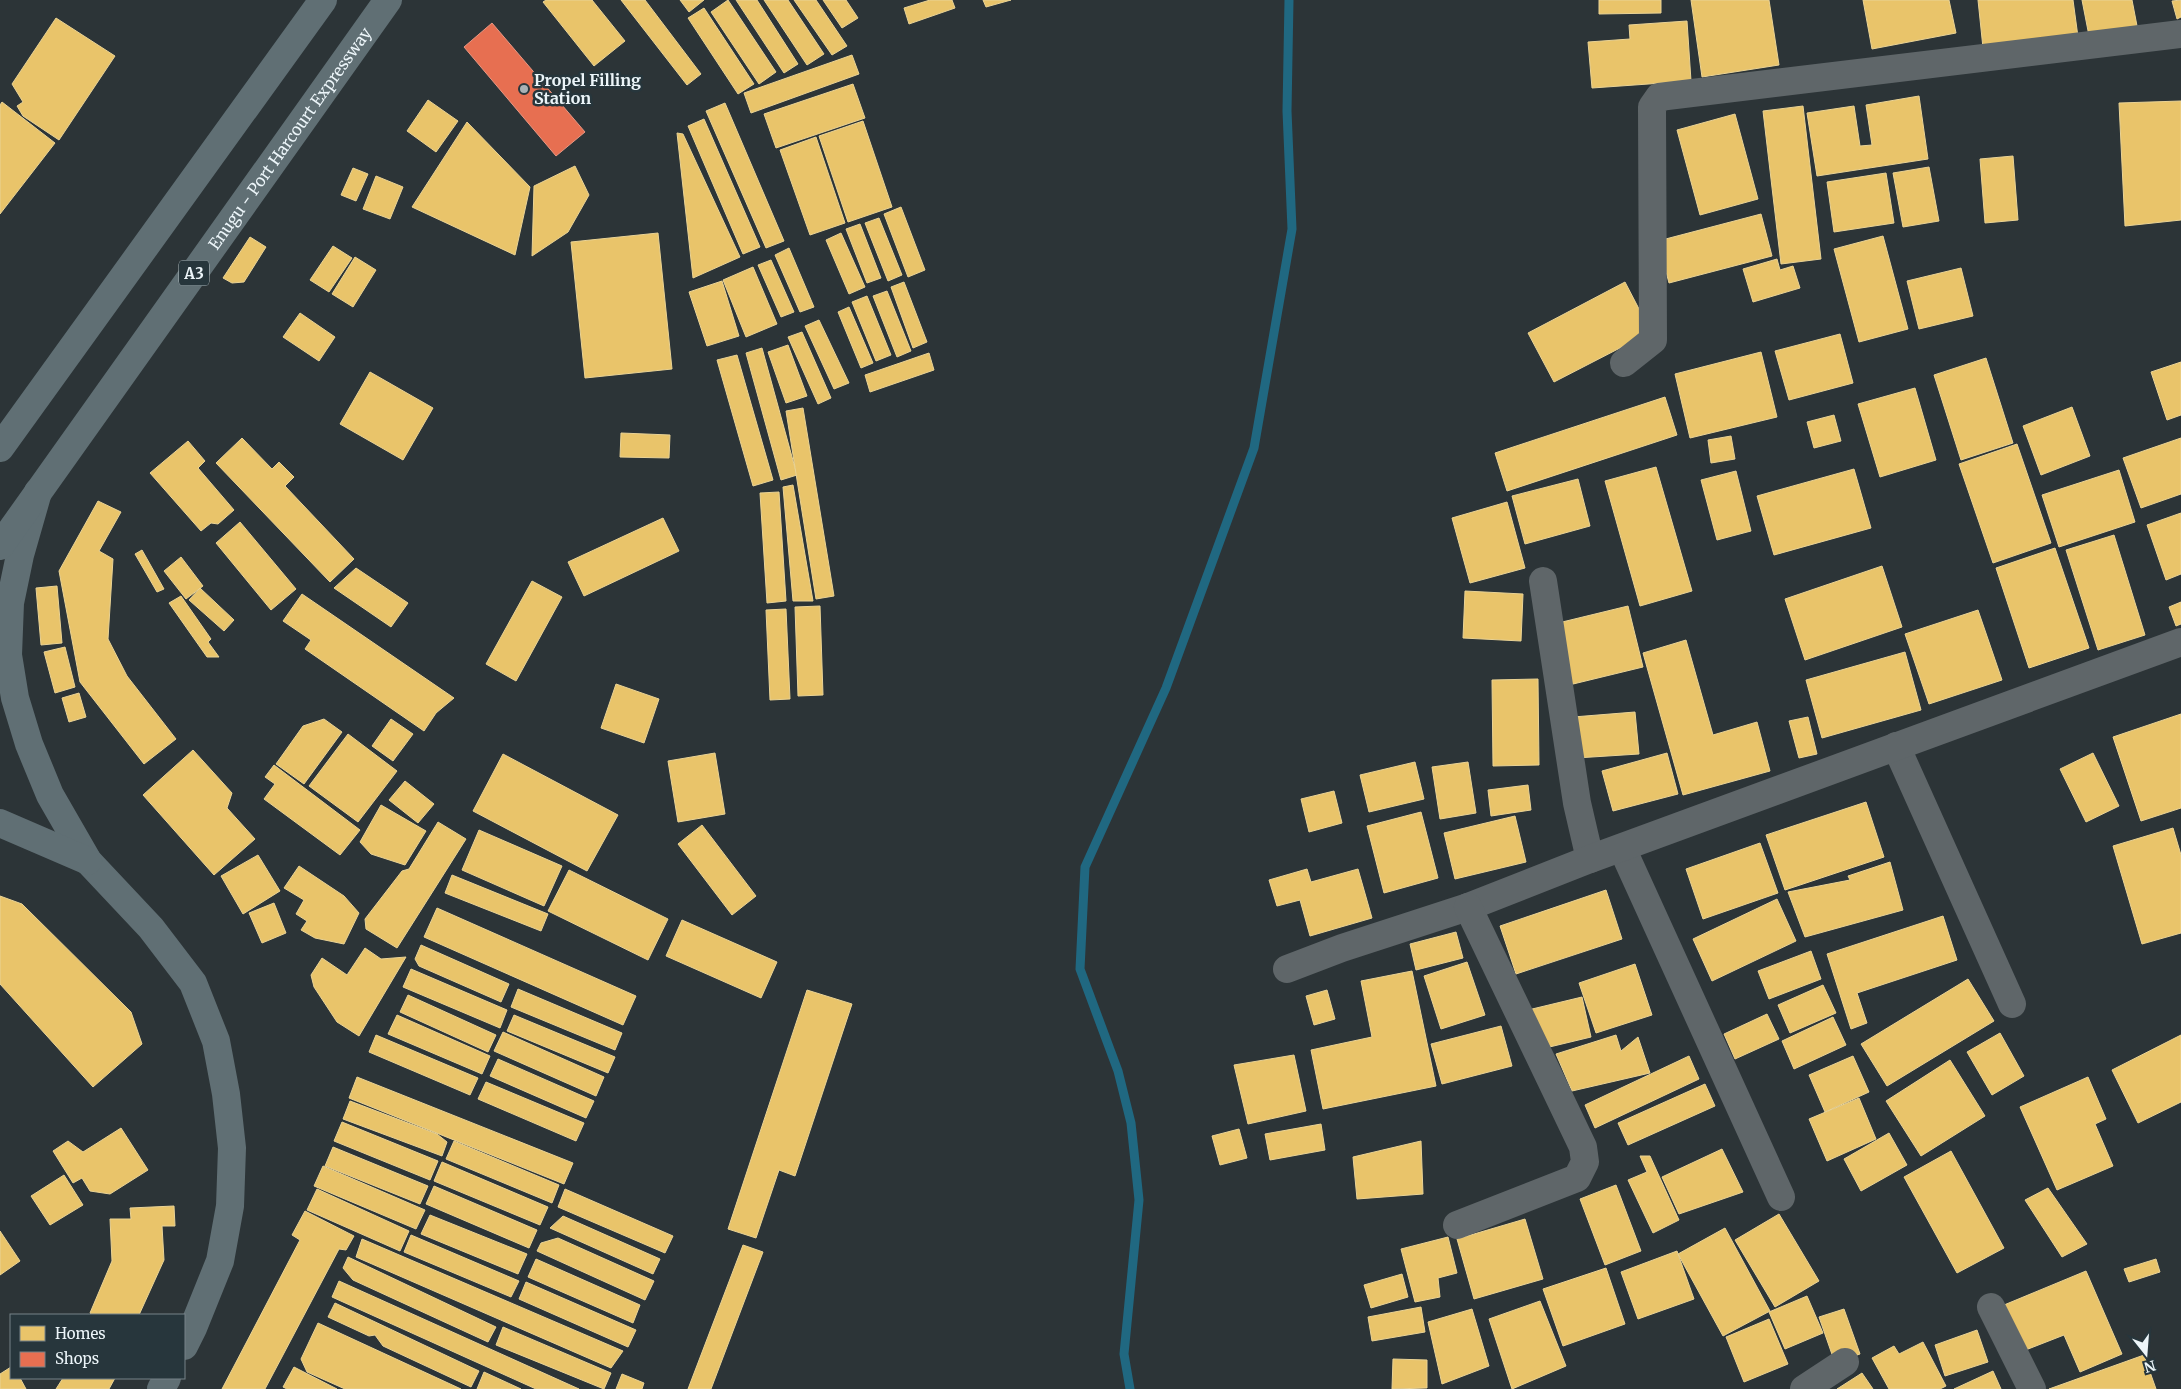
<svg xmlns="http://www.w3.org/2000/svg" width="2181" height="1389" viewBox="0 0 2181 1389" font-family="Merriweather,serif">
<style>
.homes{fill:#e9c46a;stroke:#ead395}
.shops{fill:#e76f51;stroke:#e89783}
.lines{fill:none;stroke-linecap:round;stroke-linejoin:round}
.stream{stroke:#206881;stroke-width:9}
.minor{stroke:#5f6669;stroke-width:28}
.trunk{stroke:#606f74;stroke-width:28}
.poi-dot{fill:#a9b1b5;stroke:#27363c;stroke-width:2}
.labels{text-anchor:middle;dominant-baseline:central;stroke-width:5;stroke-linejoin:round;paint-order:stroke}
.shield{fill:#27363c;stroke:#b1bcc0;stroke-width:1}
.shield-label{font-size:15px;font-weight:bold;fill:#ecf5f9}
.poi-label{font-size:16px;font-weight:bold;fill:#ecf5f9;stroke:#27363c;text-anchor:start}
.street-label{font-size:16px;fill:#ecf5f9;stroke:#27363c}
</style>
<rect width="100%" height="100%" fill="#2c3437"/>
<g class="homes">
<polygon points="546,0 592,0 625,41 594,66 543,2"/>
<polygon points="621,0 645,0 701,74 687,85"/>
<polygon points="680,0 704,0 689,12"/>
<polygon points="728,0 776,72 759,84 711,12"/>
<polygon points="736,0 757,0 798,64 784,73"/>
<polygon points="764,0 788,0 824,54 807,65"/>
<polygon points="794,0 816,0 847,46 832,55"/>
<polygon points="823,0 846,0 858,18 842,28"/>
<polygon points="930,0 952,0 955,8 909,24 904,8"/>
<polygon points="983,0 1011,0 986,7"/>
<polygon points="1599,0 1661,0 1661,13 1599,14"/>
<polygon points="1691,0 1769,0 1779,65 1702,77"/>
<polygon points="1863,0 1949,0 1956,33 1872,49"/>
<polygon points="1978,0 2073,0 2078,37 1983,48"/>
<polygon points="2082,0 2132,0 2138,31 2090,41"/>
<polygon points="2181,0 2181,17 2177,19 2172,1"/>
<polygon points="704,8 754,84 738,94 688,18"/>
<polygon points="56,18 115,56 59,140 23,116 17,106 23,102 12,84"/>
<polygon points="1687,21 1691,81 1592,88 1588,42 1630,39 1629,25"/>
<polygon points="852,55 859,74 751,113 744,93"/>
<polygon points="853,84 865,118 776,148 764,114"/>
<polygon points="1919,96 1928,159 1817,176 1807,113 1854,106 1860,146 1872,145 1866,105"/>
<polygon points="428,100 458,121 436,152 407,131"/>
<polygon points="2181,101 2181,220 2125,226 2119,103"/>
<polygon points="2,102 55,143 0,214 0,105"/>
<polygon points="725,103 784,241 766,248 706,111"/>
<polygon points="1803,106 1821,259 1781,264 1763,111"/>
<polygon points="1735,114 1758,199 1700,215 1677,130"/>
<polygon points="704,119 760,247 743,254 688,126"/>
<polygon points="863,121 892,207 848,222 819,136"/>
<polygon points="467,122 530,187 515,255 412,207"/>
<polygon points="677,133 683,134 740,257 693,278"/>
<polygon points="816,137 845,223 810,235 780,150"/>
<polygon points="2013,156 2018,220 1985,223 1980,159"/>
<polygon points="575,166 589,195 568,232 532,256 534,186"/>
<polygon points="1929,167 1939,221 1903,227 1893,173"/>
<polygon points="353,168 368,174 356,201 341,195"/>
<polygon points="1886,173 1894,223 1834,232 1827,182"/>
<polygon points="376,176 403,187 390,219 363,209"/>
<polygon points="901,207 925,270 908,277 884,214"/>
<polygon points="1761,214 1772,256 1669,283 1658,241"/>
<polygon points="879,218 902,275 888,281 865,223"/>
<polygon points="860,224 881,278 867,283 846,229"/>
<polygon points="658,233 672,369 585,378 571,242"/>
<polygon points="841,233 865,287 849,294 826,240"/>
<polygon points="1883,236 1908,329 1859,342 1834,249"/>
<polygon points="250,237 266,247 244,282 232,283 223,278"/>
<polygon points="333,246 352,258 329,292 310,280"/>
<polygon points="789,248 814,307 800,312 775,255"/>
<polygon points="355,257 376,270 353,307 332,294"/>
<polygon points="1777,259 1780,270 1793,266 1800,288 1753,302 1743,269"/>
<polygon points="771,260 794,312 781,317 758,265"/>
<polygon points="753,267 777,324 746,337 723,280"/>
<polygon points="1961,268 1973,316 1919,329 1907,281"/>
<polygon points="722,281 739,336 707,346 689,292"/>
<polygon points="904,282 927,342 913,348 891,287"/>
<polygon points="1625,282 1651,332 1554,382 1528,333"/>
<polygon points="887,291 911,351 897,357 873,296"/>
<polygon points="867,296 891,355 876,361 852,302"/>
<polygon points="849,307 873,363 861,368 838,312"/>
<polygon points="300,313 335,337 319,361 283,337"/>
<polygon points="819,320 849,383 834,389 805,326"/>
<polygon points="802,332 831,398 818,404 788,337"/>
<polygon points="1840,334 1853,383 1789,400 1775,351"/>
<polygon points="788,345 807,396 786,403 768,352"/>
<polygon points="762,348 797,475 781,480 746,353"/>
<polygon points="1761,352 1777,417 1690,438 1675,374"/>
<polygon points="929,353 934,370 870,392 865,375"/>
<polygon points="737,355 773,480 753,486 717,360"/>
<polygon points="1986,358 2013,443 1961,460 1934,375"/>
<polygon points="2181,362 2181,415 2167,420 2151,372"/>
<polygon points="370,372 433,408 403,460 340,424"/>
<polygon points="1915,388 1936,460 1880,477 1858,404"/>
<polygon points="1665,397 1677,435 1507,491 1495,453"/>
<polygon points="2072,407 2090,456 2041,475 2023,426"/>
<polygon points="803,408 834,596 816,599 786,411"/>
<polygon points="1834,415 1841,441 1814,448 1807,422"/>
<polygon points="621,433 670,435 669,458 620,457"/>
<polygon points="1731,436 1735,459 1711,463 1708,440"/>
<polygon points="242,438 272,469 279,462 294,477 285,486 354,559 330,582 216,463"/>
<polygon points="2181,438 2181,494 2141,508 2123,458"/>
<polygon points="188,441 205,461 198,468 234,510 218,524 211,523 201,531 150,473"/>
<polygon points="2017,444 2051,543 1993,563 1959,464"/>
<polygon points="1656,467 1692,591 1640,606 1605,481"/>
<polygon points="1854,469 1871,528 1774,555 1757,496"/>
<polygon points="2119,470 2135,522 2059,547 2042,495"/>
<polygon points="1736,471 1751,531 1717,540 1701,480"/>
<polygon points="1578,479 1590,526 1525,544 1512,496"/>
<polygon points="793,485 813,601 793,601 783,487"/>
<polygon points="779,492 786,601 767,603 760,493"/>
<polygon points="98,501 121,512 99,551 113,559 108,639 127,676 176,739 144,764 80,682 59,571"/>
<polygon points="1507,502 1525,568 1470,583 1452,518"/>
<polygon points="2181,513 2181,574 2166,580 2147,525"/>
<polygon points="663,518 679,551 584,596 568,562"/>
<polygon points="240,522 296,589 271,610 216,543"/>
<polygon points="2114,535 2145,635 2098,650 2066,550"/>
<polygon points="2055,548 2089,648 2029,668 1996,568"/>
<polygon points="142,550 164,589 157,592 135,554"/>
<polygon points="181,557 203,586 186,599 164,571"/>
<polygon points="1882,566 1902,627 1805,660 1785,599"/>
<polygon points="356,568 408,603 391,627 334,588"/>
<polygon points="532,581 562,597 516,681 486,664"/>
<polygon points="57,586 62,643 41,645 36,588"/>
<polygon points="200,588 234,620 224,631 189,600"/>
<polygon points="1465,591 1523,594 1521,641 1463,638"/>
<polygon points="302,594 454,698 436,713 424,731 305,649 311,640 283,621"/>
<polygon points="181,596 211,639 208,642 219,657 207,657 169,603"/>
<polygon points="2181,602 2181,624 2176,626 2169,607"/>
<polygon points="820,606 823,695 798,696 795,607"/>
<polygon points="1628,606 1643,667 1569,685 1554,624"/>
<polygon points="786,609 790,699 770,700 766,610"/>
<polygon points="1978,610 2002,680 1929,704 1905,634"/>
<polygon points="1686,640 1713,735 1757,722 1770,771 1683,795 1643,653"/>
<polygon points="65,647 75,687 55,693 44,652"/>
<polygon points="1905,652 1921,710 1822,738 1806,680"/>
<polygon points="1538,679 1539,765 1493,766 1492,680"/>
<polygon points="616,684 659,699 644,743 601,728"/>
<polygon points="79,693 86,717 69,722 62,698"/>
<polygon points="1635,712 1639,754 1576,758 1573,717"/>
<polygon points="2181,714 2181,808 2141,821 2113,737"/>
<polygon points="1808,717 1817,754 1799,758 1789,721"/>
<polygon points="324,719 342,732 304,784 276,764 303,726"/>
<polygon points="391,719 413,734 393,761 372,746"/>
<polygon points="348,734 397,771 358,822 309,786"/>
<polygon points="193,750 232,793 227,808 255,839 214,875 143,795"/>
<polygon points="715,753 725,814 678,822 668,761"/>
<polygon points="1667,753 1678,794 1613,811 1602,771"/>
<polygon points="2093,753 2119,806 2086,822 2060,769"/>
<polygon points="503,754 618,815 587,871 473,811"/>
<polygon points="1415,762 1424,799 1369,812 1360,775"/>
<polygon points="1468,762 1476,813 1440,819 1432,767"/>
<polygon points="274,765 360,830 340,855 264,799 275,784 265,777"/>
<polygon points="405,781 434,804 418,823 389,800"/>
<polygon points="1528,785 1531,810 1491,816 1488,790"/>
<polygon points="1334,791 1342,823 1309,832 1301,799"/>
<polygon points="1866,802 1884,857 1785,890 1766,835"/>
<polygon points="381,805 426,831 405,865 371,854 360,842"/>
<polygon points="1421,812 1438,878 1384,893 1367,826"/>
<polygon points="1515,816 1526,862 1455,879 1444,833"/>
<polygon points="438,822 466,839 397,948 366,929 365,919 402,871 409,869"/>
<polygon points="702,825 756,896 732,915 678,844"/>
<polygon points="2173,828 2181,855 2181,933 2142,944 2113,846"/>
<polygon points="479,830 562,866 544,906 462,870"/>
<polygon points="1760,843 1778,893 1703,919 1686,869"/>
<polygon points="258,855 280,891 243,914 221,876"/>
<polygon points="1890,862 1903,910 1805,937 1788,892 1850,880 1848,876"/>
<polygon points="299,866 344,896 359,913 344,944 315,938 301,930 307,921 296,914 304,900 284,888"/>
<polygon points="1307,869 1311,882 1358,869 1372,918 1310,936 1300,900 1277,906 1269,880"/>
<polygon points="569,870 668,919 648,960 548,911"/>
<polygon points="452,875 548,914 541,931 445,893"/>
<polygon points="1606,890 1622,939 1516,974 1500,926"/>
<polygon points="0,896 22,904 131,1012 142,1044 93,1087 0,984"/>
<polygon points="1777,899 1796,941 1712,981 1693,939"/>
<polygon points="274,903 286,933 262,943 249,913"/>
<polygon points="437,908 636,996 623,1025 424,937"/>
<polygon points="1943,916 1957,960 1857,993 1867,1023 1851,1029 1827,954"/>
<polygon points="682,920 777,962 761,998 666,956"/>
<polygon points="1456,932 1463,958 1416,970 1410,944"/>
<polygon points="421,945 509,984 501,1002 419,966 415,959"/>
<polygon points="365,948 381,959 406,957 359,1036 337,1022 314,987 311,975 322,958 347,975"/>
<polygon points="1811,951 1821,979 1769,999 1758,971"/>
<polygon points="1467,962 1485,1015 1441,1029 1424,976"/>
<polygon points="1635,964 1652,1015 1596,1033 1579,983"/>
<polygon points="411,969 507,1010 500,1028 403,987"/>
<polygon points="1412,971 1436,1086 1323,1109 1311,1050 1372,1037 1361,981"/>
<polygon points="1968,979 1994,1021 1887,1086 1861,1044"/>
<polygon points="1823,985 1836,1013 1790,1033 1778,1005"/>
<polygon points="518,989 622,1033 615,1050 511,1007"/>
<polygon points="807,990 852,1004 795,1176 779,1170 756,1238 728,1229"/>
<polygon points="1327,990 1335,1019 1314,1025 1306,996"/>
<polygon points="408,995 496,1035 488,1052 400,1012"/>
<polygon points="1582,997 1591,1037 1537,1050 1528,1010"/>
<polygon points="1767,1014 1779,1039 1735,1059 1724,1034"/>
<polygon points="397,1015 490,1056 482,1074 388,1034"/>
<polygon points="514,1015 615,1057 608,1073 507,1031"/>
<polygon points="1833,1017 1846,1045 1794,1069 1782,1041"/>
<polygon points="1501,1026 1512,1066 1442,1084 1431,1044"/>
<polygon points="503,1032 604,1077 596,1096 494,1051"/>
<polygon points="2000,1033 2024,1076 1992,1095 1967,1052"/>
<polygon points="376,1035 478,1078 470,1095 369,1052"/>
<polygon points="1616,1035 1621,1051 1638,1037 1650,1073 1572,1091 1556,1054"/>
<polygon points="2181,1035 2181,1102 2138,1123 2112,1070"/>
<polygon points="1294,1055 1306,1111 1248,1124 1234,1065"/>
<polygon points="1689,1056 1699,1079 1595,1128 1585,1105"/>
<polygon points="1853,1056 1869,1092 1825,1112 1809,1075"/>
<polygon points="498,1059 594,1101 586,1118 490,1076"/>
<polygon points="1950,1060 1985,1116 1921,1156 1886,1101"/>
<polygon points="357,1077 573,1163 564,1184 349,1098"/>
<polygon points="2088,1077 2106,1119 2095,1124 2113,1166 2057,1190 2020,1107"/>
<polygon points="486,1082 584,1123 576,1141 478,1099"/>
<polygon points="1705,1084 1715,1106 1628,1145 1618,1123"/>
<polygon points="1859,1098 1876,1139 1827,1161 1809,1119"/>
<polygon points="350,1101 437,1134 447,1142 442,1156 343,1119"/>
<polygon points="342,1122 438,1161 430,1180 334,1141"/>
<polygon points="1321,1124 1325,1150 1270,1160 1265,1134"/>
<polygon points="121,1128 148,1170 110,1194 90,1191 82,1178 73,1183 53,1151 68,1141 83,1152"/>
<polygon points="1239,1129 1247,1158 1220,1165 1212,1136"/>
<polygon points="1889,1133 1907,1165 1861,1191 1844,1159"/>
<polygon points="454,1141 559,1185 552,1203 446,1159"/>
<polygon points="1421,1141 1423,1194 1357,1199 1353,1157"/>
<polygon points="333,1147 428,1186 420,1204 325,1166"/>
<polygon points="1722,1149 1743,1192 1679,1214 1662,1177"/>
<polygon points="1951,1151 2004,1248 1957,1273 1904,1177"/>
<polygon points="1640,1156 1650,1156 1679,1220 1653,1233 1628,1180 1647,1172"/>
<polygon points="442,1162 548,1207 540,1225 434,1181"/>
<polygon points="323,1166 425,1210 416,1229 314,1186"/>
<polygon points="64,1175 83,1205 50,1225 31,1196"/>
<polygon points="1616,1185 1641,1251 1605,1265 1580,1199"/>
<polygon points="434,1186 537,1230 529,1248 426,1204"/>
<polygon points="2048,1188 2087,1244 2062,1257 2025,1200"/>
<polygon points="317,1189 409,1231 400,1251 307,1210"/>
<polygon points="565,1189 673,1236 665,1253 558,1207"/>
<polygon points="174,1206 175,1226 162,1226 164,1260 139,1315 92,1315 90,1313 112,1261 110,1219 131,1219 130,1208"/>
<polygon points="305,1211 354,1236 346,1250 339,1249 265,1389 222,1389 300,1240 292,1235"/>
<polygon points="1779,1214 1819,1281 1775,1307 1735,1240"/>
<polygon points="430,1215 527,1254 518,1274 421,1234"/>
<polygon points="563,1216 660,1259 653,1274 550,1228"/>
<polygon points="1525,1219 1543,1279 1474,1299 1457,1239"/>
<polygon points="1725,1228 1770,1311 1723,1336 1678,1254"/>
<polygon points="0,1231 20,1261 0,1275"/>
<polygon points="411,1235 519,1281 511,1297 404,1252"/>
<polygon points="1448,1237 1457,1273 1438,1278 1440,1297 1415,1302 1401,1249"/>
<polygon points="558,1238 654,1281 645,1300 537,1251 541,1243"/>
<polygon points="362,1239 623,1351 611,1368 356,1257"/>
<polygon points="743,1245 763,1252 711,1389 688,1389"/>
<polygon points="1677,1251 1694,1299 1638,1319 1621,1272"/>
<polygon points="348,1257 496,1327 488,1342 353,1280 343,1268"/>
<polygon points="536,1259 640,1305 633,1323 528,1277"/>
<polygon points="2156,1259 2160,1272 2129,1282 2124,1269"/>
<polygon points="1606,1268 1625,1324 1563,1346 1543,1289"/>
<polygon points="2086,1271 2122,1354 2080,1372 2064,1335 2023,1351 2004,1305"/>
<polygon points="1402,1274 1408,1297 1371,1308 1364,1285"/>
<polygon points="339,1281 579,1389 536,1389 332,1297"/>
<polygon points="526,1282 636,1330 628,1347 519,1299"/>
<polygon points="1807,1296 1823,1333 1785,1349 1769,1312"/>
<polygon points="1540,1301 1566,1366 1512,1389 1489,1319"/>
<polygon points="335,1303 479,1371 471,1387 383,1346 375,1335 369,1336 328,1317"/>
<polygon points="1421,1307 1425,1332 1372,1341 1368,1317"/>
<polygon points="1472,1309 1489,1366 1442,1384 1428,1322"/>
<polygon points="1844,1309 1860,1354 1835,1363 1819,1317"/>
<polygon points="1769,1319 1788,1364 1744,1382 1726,1337"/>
<polygon points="318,1323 461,1389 345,1389 307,1372 301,1359"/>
<polygon points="503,1327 611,1373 604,1389 496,1345"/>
<polygon points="1977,1330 1988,1362 1945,1376 1935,1345"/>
<polygon points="1923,1342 1946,1386 1940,1389 1889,1389 1872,1358 1894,1346 1899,1354"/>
<polygon points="2144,1355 2156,1389 2049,1389"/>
<polygon points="1393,1359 1427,1360 1427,1388 1392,1389"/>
<polygon points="11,1367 11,1378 20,1378 26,1389 0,1389 0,1374"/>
<polygon points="294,1367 337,1389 287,1389 283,1387"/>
<polygon points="1993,1371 2001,1389 1954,1389"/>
<polygon points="484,1372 521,1389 477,1389"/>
<polygon points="1862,1373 1873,1389 1837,1389"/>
<polygon points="622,1374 644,1383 642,1389 616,1389"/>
<polygon points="63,1378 115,1378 109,1389 56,1389"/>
</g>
<polygon class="shops" points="492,23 585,132 556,156 464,47"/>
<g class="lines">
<polyline class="stream" points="1130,1389 1124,1354 1139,1200 1131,1123 1118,1071 1080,969 1085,867 1166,688 1254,448 1292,229 1287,111 1289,0"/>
<g class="minor">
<polyline points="1624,363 1653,340 1652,107 1659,97 2181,34"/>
<polyline points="1543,581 1577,803 1590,859"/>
<polyline points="1896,746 2012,1004"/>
<polyline points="1622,848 1781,1197"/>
<polyline points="1287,969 1342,948 1468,907 1590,859 2181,642"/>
<polyline points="1457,1225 1577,1178 1585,1162 1583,1147 1468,907"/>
<polyline points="1991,1307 2032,1389"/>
<polyline points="1804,1389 1845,1362"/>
</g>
<g class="trunk">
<polyline points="0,448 323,0"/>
<polyline points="38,492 20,555 10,603 8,655 15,698 29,744 50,795 88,861 151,928 193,983 216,1041 226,1094 232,1148 230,1206 220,1261 193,1328 184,1346"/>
<path id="s1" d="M0,546l388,-546"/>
<polyline points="0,823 88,861"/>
<polyline points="161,1389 167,1378"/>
</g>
</g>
<circle class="poi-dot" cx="524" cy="89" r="5"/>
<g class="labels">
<rect class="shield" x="179" y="260.5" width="30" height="25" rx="4"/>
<g class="shield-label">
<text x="194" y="273">A3</text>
</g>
<g class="poi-label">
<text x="534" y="80">Propel Filling<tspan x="534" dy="18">Station</tspan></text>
</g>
<g class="street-label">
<text stroke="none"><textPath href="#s1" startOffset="500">Enugu - Port Harcourt Expressway</textPath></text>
</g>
</g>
<rect x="10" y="1314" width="175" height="65" fill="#27363c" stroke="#768288"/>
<rect x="20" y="1326" width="25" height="15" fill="#e9c46a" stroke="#768288"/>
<text x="55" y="1339" font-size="15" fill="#ecf5f9">Homes</text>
<rect x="20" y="1352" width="25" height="15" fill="#e76f51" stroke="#768288"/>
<text x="55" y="1364" font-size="15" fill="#ecf5f9">Shops</text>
<g transform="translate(2146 1354) rotate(163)" stroke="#27363c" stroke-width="4" paint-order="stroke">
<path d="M0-4L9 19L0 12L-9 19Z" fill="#ecf5f9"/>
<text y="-8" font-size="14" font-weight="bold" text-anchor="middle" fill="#ecf5f9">N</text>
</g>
</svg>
